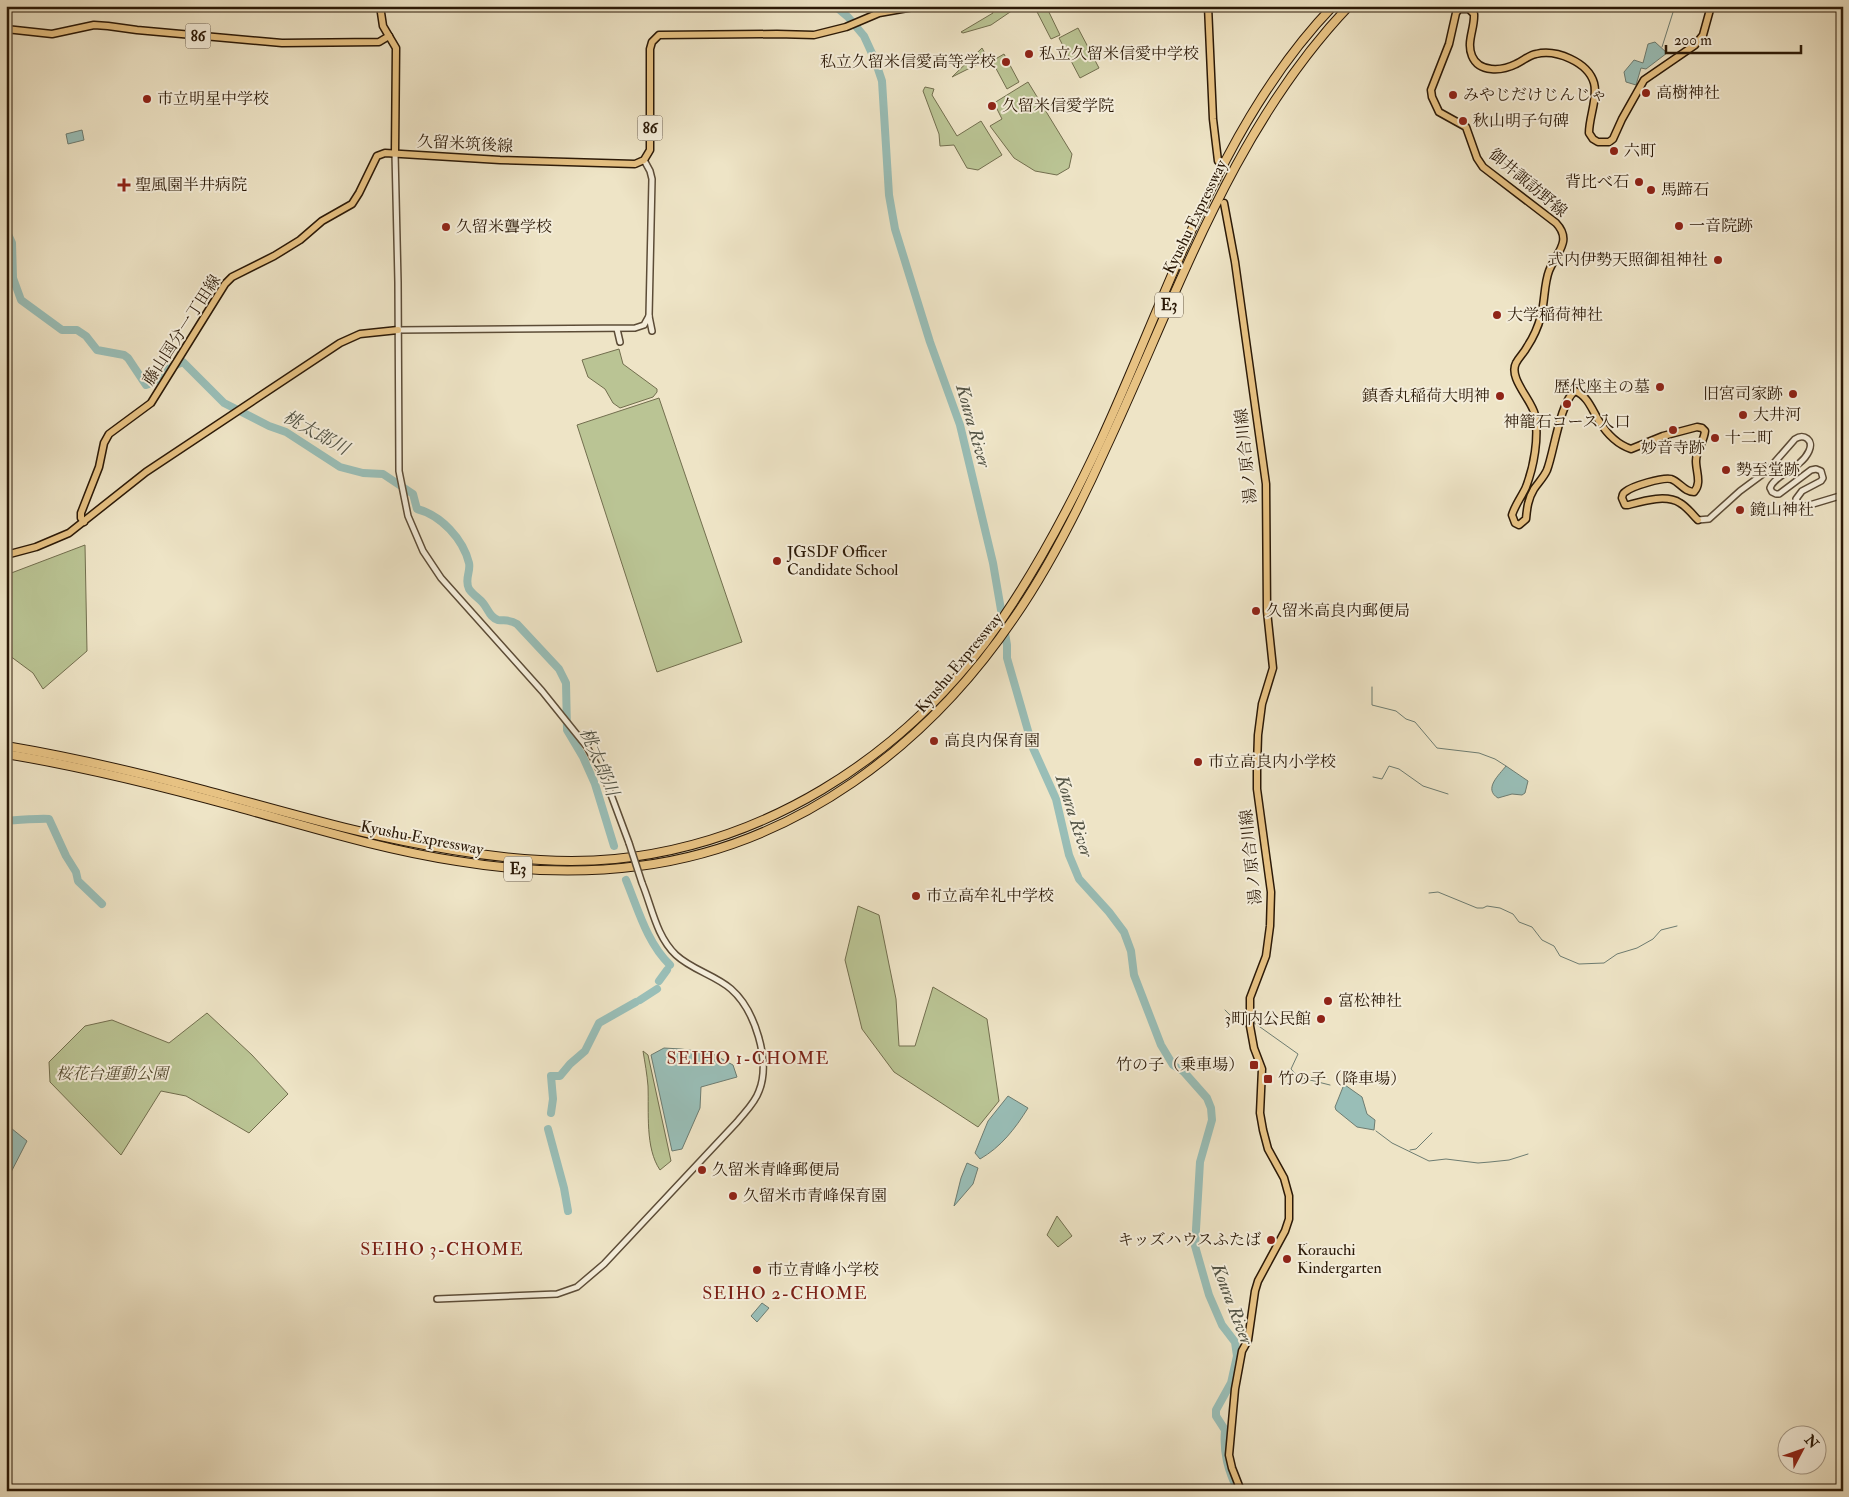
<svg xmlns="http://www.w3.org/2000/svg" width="1849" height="1497" viewBox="0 0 1849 1497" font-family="'IM FELL Double Pica','Noto Serif JP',serif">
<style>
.green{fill:#bac494;stroke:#726e4e}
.water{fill:#99beb7;stroke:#6d7c71}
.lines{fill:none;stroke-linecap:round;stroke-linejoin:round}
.stream{stroke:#6d7c71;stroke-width:1}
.river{stroke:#99beb7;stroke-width:8}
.major-tunnel{stroke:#c7bba0;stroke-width:6;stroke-dasharray:6 3;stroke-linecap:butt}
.minor-casing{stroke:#5c4c37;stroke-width:8}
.major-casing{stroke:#2b1907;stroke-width:9}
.highway-casing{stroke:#2b1907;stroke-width:10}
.minor{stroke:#f4edda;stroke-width:5}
.major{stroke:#e7c283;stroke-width:6}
.highway{stroke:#e7c283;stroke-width:8}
.minor-bridge-casing{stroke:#5c4c37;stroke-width:8;stroke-linecap:butt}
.minor-bridge{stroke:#f4edda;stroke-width:5}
.poi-dot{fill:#8f2418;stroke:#f4edda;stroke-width:2}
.labels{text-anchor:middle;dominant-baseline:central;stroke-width:4;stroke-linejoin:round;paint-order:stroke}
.shield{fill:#f4edda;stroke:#675946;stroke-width:1}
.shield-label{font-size:15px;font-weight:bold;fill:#2b1907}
.poi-label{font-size:16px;fill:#2b1907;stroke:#f4edda;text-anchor:start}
.street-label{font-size:16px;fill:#2b1907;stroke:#f4edda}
.park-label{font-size:16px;font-style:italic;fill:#564c31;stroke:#f4edda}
.water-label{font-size:18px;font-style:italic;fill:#525345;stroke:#f4edda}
.neighbourhood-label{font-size:18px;letter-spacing:1px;fill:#7a1f14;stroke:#f4edda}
</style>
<rect width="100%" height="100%" fill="#eee4c6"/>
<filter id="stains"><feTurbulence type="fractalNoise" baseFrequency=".004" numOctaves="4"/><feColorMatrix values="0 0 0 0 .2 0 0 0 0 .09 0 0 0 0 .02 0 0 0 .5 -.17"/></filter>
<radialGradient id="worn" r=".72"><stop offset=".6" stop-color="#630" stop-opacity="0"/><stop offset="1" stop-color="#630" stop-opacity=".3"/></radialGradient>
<g class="green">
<polygon points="991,6 1014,6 1013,10 991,25 963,33 961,32 993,13"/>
<polygon points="1034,6 1046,6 1060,35 1051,39"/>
<polygon points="1078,28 1099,68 1080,78 1059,38"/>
<polygon points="982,48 988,59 952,77"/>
<polygon points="1004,54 1019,82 1007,89 992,61"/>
<polygon points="1028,82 1072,154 1069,168 1057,175 1035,171 1014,158 990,126 1002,119 994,103"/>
<polygon points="925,87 934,89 932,95 957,136 981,121 1002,155 978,170 967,168 954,145 940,146 939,134 923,91"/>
<polygon points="619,349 623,364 657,389 657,392 653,397 620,408 613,403 605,389 588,377 582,360"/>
<polygon points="659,398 742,642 657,672 577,425"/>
<polygon points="85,545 87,651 43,689 33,673 6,653 6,575"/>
<polygon points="858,906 879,915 896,999 899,1046 915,1046 933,987 987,1019 999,1101 978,1127 894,1072 862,1029 845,960"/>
<polygon points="207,1013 252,1055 288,1094 249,1133 186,1096 161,1091 121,1155 50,1082 49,1062 85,1026 112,1020 169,1043"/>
<path d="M643,1051l5,4 23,106 -11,9c-15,-22 -11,-58 -12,-84 -1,-12 -3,-23 -5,-35z"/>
<polygon points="1057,1216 1072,1236 1058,1247 1047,1235"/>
</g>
<g class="water">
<polygon points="1655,42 1667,53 1646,69 1641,68 1636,85 1626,82 1624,72 1634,60 1643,63 1648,44"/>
<polygon points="82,130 84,140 68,144 66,134"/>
<path d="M1506,766l22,15 -3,12 -3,2 -10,-1 -14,4c-15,-9 1,-23 8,-32z"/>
<polygon points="664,1048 681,1049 711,1053 733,1065 737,1077 701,1087 700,1108 682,1149 672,1151 651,1055"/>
<polygon points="1345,1085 1362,1097 1367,1114 1375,1120 1374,1130 1357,1127 1336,1110 1335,1107 1343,1087"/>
<path d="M1008,1096l20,12c-13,21 -27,39 -48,51l-5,-6 13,-32z"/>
<polygon points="6,1124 27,1141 6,1182"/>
<polygon points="967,1163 978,1168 973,1184 954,1206 961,1178"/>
<polygon points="762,1303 769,1308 757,1322 751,1316"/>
</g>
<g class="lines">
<g class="stream">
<polyline points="1662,47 1675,6"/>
<polyline points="1372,687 1372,705 1396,711 1406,719 1415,722 1437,748 1479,753 1495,759 1506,766"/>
<polyline points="1373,777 1382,779 1389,766 1399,769 1423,786 1448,794"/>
<polyline points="1429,893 1438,892 1477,908 1483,908 1487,906 1500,908 1513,914 1519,922 1532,927 1542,940 1554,946 1560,956 1579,964 1604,963 1617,954 1637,948 1653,939 1661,930 1677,926"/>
<polyline points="1225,1010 1230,1015 1247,1020"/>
<polyline points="1253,1022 1298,1054 1291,1069 1298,1077 1330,1085"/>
<polyline points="1376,1131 1392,1143 1429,1161 1446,1159 1478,1163 1490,1162 1509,1160 1528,1154"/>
<polyline points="1410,1150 1416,1149 1432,1133"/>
</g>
<g class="river">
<path d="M835,6l13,11 16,19 11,24 7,21 7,114 6,34 35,113 30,83 33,138 14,82v13l26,90 23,51 13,56 10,24 30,33 15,20 7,19 3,24 27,70 12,20 11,7 23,26 4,10 1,12 -12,42 -5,84 14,49 13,30 13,17 2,14 -6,27 -15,27v6l9,14c-2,23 3,40 13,61"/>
<path d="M6,230l6,13 1,35 8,22 41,30h15l9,6 11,14 27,5 4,3 18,27 6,-2 19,-16 12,-5 41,41 45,23 17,6 54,35 23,6 20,1 30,20 4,15c24,6 46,30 52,54 2,9 -5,16 0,26 4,6 10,9 14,14 5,6 7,15 15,17 7,1 12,-1 19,4l42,45 7,14 1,47 16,27 12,27 19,62"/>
<path d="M6,821c6,-1 40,-3 43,-2l17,37 10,16 2,9 24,23"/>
<path d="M626,880c12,29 21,63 44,85"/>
<polyline points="659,981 667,970"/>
<polyline points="640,1000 657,989"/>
<polyline points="551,1113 553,1099 551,1076 560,1076 570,1064 585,1051 599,1023 636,1002"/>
<polyline points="548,1129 564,1188 568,1211"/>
</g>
<polyline class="major-tunnel" points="1218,161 1223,194"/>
<g class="minor-casing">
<g id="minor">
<polyline points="395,153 398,282 399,471 408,516 423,551 441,578 542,691 587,747 607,784 629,843"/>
<polyline points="644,160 650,171 652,179 649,316 652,331"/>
<polyline points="617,329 620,342"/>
<polyline points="398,330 635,328 644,325 649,316"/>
<path d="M1698,520l11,-1 31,-28 27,-20 28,-32c9,-6 19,1 14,12 -8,18 -35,24 -39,37l2,4 4,2h3l32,-24 5,-1 5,2 2,7 -2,3 -19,10 -6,8 4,7 3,1 40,-12"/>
<path d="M437,1299l120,-5 20,-7 27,-23 133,-142c8,-10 18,-19 22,-31 12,-30 -4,-81 -28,-102 -16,-14 -39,-19 -55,-34 -20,-19 -24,-48 -34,-72"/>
</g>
</g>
<g class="major-casing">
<g id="major">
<polyline points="380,6 383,26 396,48 395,153"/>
<polyline points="1208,6 1213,119 1218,161"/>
<polyline points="6,29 52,34 94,25 108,26 137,30 282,43 379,42 389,36"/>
<polyline points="1224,203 1235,262 1266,484 1267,611 1273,668 1262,704 1258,735 1257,766 1257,789 1271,892 1270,926 1266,956 1250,998 1250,1026 1254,1048 1262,1069 1260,1113 1263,1130 1268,1149 1284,1178 1289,1196 1289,1219 1285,1231 1258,1281 1255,1291 1248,1340 1242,1351 1235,1389 1229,1455 1232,1468 1241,1491"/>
<path d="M1698,520c-5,-5 -11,-13 -18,-17 -14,-9 -37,-2 -52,2h-3l-3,-7c1,-3 0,-4 3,-6 7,-6 38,-15 46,-13 9,3 13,13 23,13 8,-9 2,-20 2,-31 0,-11 8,-19 9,-30l-3,-3 -5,-1 -34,9 -32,13c-15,-5 -24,-15 -32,-28 -7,-11 -11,-25 -24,-30 -15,11 -21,61 -28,79 -3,7 -9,13 -13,19 -6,10 -7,19 -8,30l-7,6 -4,-2 -3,-8c3,-10 10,-19 14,-28 8,-21 13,-49 9,-72 -3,-15 -27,-37 -19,-52 3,-6 8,-10 11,-16 6,-9 11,-20 14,-31 4,-15 3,-32 8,-45 7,-18 24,-30 7,-48l-73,-56 -6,-9 -11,-31 -27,-15 -7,-15 -1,-7 18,-46 7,-31 3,-4h10l5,5c1,14 -8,28 -2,42 7,17 30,15 44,8 7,-3 13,-9 20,-10 20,-5 52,8 58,29 4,15 -5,34 -5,50l4,6 5,3h11l4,-3 9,-20 22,-39 51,-35 8,-10 8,-29"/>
<polyline points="84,522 81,518 81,513 99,467 104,443 109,434 151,403 225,284 232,277 274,256 300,240 322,221 352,204 359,193 377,156 385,153 500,160 635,164 644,160 650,150 650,49 652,42 659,35 777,34 814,35 846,27 879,13 919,6"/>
<polyline points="6,555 36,547 69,533 146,472 340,343 360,334 398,330"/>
</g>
</g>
<g class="highway-casing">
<g id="highway">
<path d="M6,746c65,11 130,26 194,43 83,22 167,48 253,61 53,9 108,14 162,9 149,-15 280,-98 370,-216 46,-62 83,-132 116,-203 67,-145 119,-317 232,-434"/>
<path d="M6,754c78,13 155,32 231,53 73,20 146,43 220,54 60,10 121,13 182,5 157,-20 288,-120 375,-248 36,-52 65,-110 91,-168 72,-153 125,-319 244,-444"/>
</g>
</g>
<use href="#minor" class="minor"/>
<use href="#major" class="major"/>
<use href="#highway" class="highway"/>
<g class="minor-bridge-casing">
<polyline id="minor-bridge" points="629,843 642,883"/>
</g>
<use href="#minor-bridge" class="minor-bridge"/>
</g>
<g class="poi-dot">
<circle cx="1029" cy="54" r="5"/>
<circle cx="1006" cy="62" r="5"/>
<circle cx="1646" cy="93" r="5"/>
<circle cx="1453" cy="95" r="5"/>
<circle cx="147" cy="99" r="5"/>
<circle cx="992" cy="106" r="5"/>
<circle cx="1463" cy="121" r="5"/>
<circle cx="1614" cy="151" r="5"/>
<circle cx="1639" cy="182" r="5"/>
<path d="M121.5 177.5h5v5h5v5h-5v5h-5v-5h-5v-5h5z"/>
<circle cx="1651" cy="190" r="5"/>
<circle cx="1679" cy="226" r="5"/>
<circle cx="446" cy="227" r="5"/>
<circle cx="1718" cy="260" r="5"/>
<circle cx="1497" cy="315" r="5"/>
<circle cx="1660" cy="387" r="5"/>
<circle cx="1793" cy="394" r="5"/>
<circle cx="1500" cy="396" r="5"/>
<circle cx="1567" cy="404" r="5"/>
<circle cx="1743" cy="415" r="5"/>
<circle cx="1673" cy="430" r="5"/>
<circle cx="1715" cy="438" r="5"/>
<circle cx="1726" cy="470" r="5"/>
<circle cx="1740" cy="510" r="5"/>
<circle cx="777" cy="561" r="5"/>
<circle cx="1256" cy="611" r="5"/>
<circle cx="934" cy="741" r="5"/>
<circle cx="1198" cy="762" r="5"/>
<circle cx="916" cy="896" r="5"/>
<circle cx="1328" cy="1001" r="5"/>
<circle cx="1321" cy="1019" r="5"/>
<rect x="1249" y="1060" width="10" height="10" rx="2.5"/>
<rect x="1263" y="1074" width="10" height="10" rx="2.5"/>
<circle cx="702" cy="1170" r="5"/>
<circle cx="733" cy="1196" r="5"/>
<circle cx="1271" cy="1240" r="5"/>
<circle cx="1287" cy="1259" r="5"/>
<circle cx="757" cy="1270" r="5"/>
</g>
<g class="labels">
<g class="shield">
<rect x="185.5" y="23.5" width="25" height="25" rx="4"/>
<rect x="637.5" y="115.5" width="25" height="25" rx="4"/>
<rect x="1155" y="292.5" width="28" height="25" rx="4"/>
<rect x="504" y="856.5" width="28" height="25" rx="4"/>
</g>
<g class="shield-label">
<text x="198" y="36">86</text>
<text x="650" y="128">86</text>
<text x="1169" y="305">E3</text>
<text x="518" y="869">E3</text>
</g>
<g class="poi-label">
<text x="1039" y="54">私立久留米信愛中学校</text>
<text x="996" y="62" text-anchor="end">私立久留米信愛高等学校</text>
<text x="1656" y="93">高樹神社</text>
<text x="1463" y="95">みやじだけじんじゃ</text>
<text x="157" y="99">市立明星中学校</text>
<text x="1002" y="106">久留米信愛学院</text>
<text x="1473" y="121">秋山明子句碑</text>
<text x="1624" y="151">六町</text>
<text x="1629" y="182" text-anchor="end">背比べ石</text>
<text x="135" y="185">聖風園半井病院</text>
<text x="1661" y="190">馬蹄石</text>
<text x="1689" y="226">一音院跡</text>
<text x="456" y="227">久留米聾学校</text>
<text x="1708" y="260" text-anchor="end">式内伊勢天照御祖神社</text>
<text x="1507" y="315">大学稲荷神社</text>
<text x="1650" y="387" text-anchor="end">歴代座主の墓</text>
<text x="1783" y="394" text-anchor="end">旧宮司家跡</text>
<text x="1490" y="396" text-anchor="end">鎮香丸稲荷大明神</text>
<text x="1753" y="415">大井河</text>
<text x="1567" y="422" text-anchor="middle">神籠石コース入口</text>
<text x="1725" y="438">十二町</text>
<text x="1673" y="448" text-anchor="middle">妙音寺跡</text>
<text x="1736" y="470">勢至堂跡</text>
<text x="1750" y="510">鏡山神社</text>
<text x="787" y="552">JGSDF Officer<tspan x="787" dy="18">Candidate School</tspan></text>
<text x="1266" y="611">久留米高良内郵便局</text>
<text x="944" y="741">高良内保育園</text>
<text x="1208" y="762">市立高良内小学校</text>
<text x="926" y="896">市立高牟礼中学校</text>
<text x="1338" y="1001">富松神社</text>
<text x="1311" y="1019" text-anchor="end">3町内公民館</text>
<text x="1244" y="1065" text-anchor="end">竹の子（乗車場）</text>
<text x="1278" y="1079">竹の子（降車場）</text>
<text x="712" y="1170">久留米青峰郵便局</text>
<text x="743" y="1196">久留米市青峰保育園</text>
<text x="1261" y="1240" text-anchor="end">キッズハウスふたば</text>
<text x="1297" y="1250">Korauchi<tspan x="1297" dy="18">Kindergarten</tspan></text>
<text x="767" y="1270">市立青峰小学校</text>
</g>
<g class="street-label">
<text transform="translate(465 144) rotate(3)">久留米筑後線</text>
<text transform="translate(1528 183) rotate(40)">御井諏訪野線</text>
<text transform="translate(1195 217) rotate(-64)">Kyushu Expressway</text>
<text transform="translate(182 330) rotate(-57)">藤山国分一丁田線</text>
<text transform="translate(1246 456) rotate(-96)">湯ノ原合川線</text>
<text transform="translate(959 663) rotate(-50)">Kyushu Expressway</text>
<text transform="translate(422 838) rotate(11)">Kyushu Expressway</text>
<text transform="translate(1251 857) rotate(-96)">湯ノ原合川線</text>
</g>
<g class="park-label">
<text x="112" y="1074">桜花台運動公園</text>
</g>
<g class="water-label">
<text transform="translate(973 426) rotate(74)">Koura River</text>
<text transform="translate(316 433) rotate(29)">桃太郎川</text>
<text transform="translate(599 762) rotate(67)">桃太郎川</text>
<text transform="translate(1074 816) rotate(72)">Koura River</text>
<text transform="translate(1232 1304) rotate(69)">Koura River</text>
</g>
<g class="neighbourhood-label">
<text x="748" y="1058">SEIHO 1-CHOME</text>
<text x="442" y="1249">SEIHO 3-CHOME</text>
<text x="785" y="1293">SEIHO 2-CHOME</text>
</g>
</g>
<rect width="1849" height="1497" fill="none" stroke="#eee4c6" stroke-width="25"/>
<rect x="8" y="8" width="1834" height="1482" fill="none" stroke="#2b1907" stroke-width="2.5"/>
<rect x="12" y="12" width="1824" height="1472" fill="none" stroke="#2b1907"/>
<g transform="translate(1802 1450) rotate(49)"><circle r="24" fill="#f4edda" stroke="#a49886"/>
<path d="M0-4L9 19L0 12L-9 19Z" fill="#8f2418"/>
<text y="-8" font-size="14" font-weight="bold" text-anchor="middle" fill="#2b1907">N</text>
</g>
<path d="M1666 45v8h135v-8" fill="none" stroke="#2b1907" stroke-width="2.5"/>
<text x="1674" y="45" font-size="15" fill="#2b1907" stroke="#f4edda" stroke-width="4" paint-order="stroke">200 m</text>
<rect width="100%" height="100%" filter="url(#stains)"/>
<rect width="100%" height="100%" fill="url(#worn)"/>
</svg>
